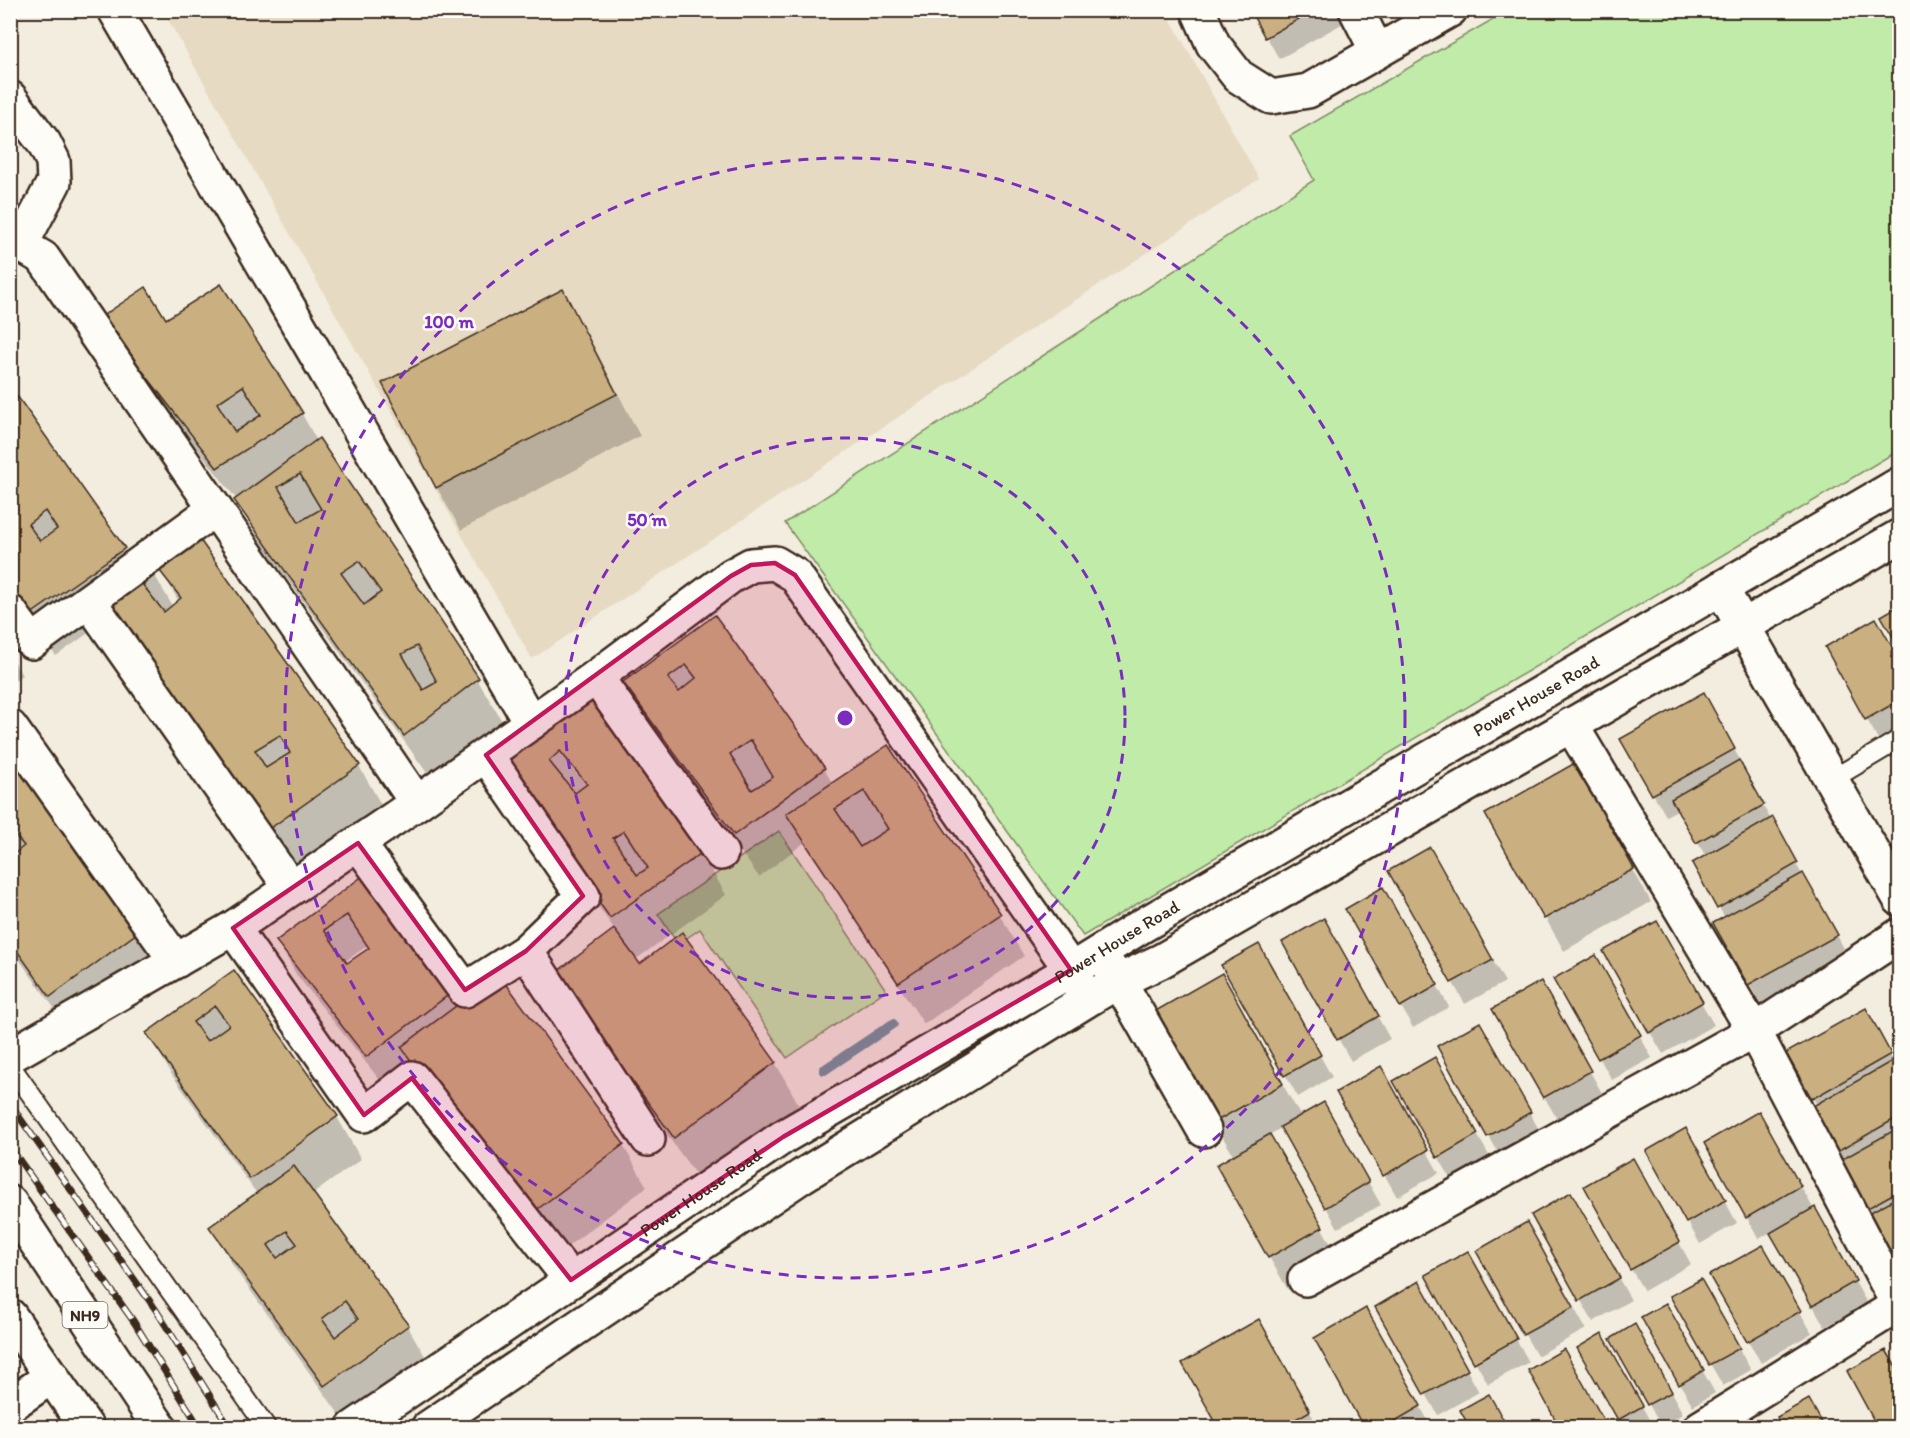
<svg xmlns="http://www.w3.org/2000/svg" width="1910" height="1438" viewBox="0 0 1910 1438" font-family="Itim,sans-serif">
<style>
.built{fill:#e7dac2}
.green{fill:#c0eba8;stroke:#7e8a63;stroke-width:1.5}
.shadow{fill:#0003;fill-rule:evenodd}
.lines{fill:none;stroke-linecap:round;stroke-linejoin:round}
.stream{stroke:#6d949b;stroke-width:10}
.building{fill:#caaf80;stroke:#3b2a1e;stroke-width:1.5;fill-rule:evenodd}
.lane-casing{stroke:#3b2a1e;stroke-width:22}
.street-casing{stroke:#3b2a1e;stroke-width:38}
.secondary-casing{stroke:#3b2a1e;stroke-width:38}
.highway-casing{stroke:#3b2a1e;stroke-width:38}
.lane{stroke:#fdfcf7;stroke-width:18}
.street{stroke:#fdfcf7;stroke-width:33}
.secondary{stroke:#fdfcf7;stroke-width:33}
.highway{stroke:#fdfcf7;stroke-width:33}
.rail-casing{stroke:#3b2a1e;stroke-width:7}
.rail{stroke:#fdfcf7;stroke-width:4.5;stroke-dasharray:14;stroke-linecap:butt}
.marked{fill:#c2185b;fill-opacity:0.2;stroke:#c2185b;stroke-width:4.5;stroke-linejoin:round}
.ring{fill:none;stroke:#7b2cbf;stroke-width:3;stroke-dasharray:10 8}
.labels{text-anchor:middle;dominant-baseline:central;stroke-width:5;stroke-linejoin:round;paint-order:stroke}
.shield{fill:#fdfcf7;stroke:#75695f;stroke-width:1.5}
.shield-label{font-size:16px;font-weight:bold;fill:#3b2a1e}
.street-label{font-size:18px;fill:#3b2a1e;stroke:#fdfcf7}
.centre{fill:#7b2cbf;stroke:#fdfcf7;stroke-width:3}
.ring-label{font-size:18px;text-anchor:middle;font-weight:bold;fill:#7b2cbf;stroke:#fdfcf7;stroke-width:5;stroke-linejoin:round;paint-order:stroke}
</style>
<rect width="100%" height="100%" fill="#f3eddf"/>
<filter id="ink" filterUnits="userSpaceOnUse"><feTurbulence type="fractalNoise" baseFrequency=".0167" numOctaves="2"/><feDisplacementMap in="SourceGraphic" scale="12" xChannelSelector="R" yChannelSelector="G"/><feConvolveMatrix kernelMatrix="1 2 1 2 8 2 1 2 1" color-interpolation-filters="sRGB"/></filter>
<g filter="url(#ink)">
<polygon class="built" points="163,11 1166,11 1259,179 532,659"/>
<g class="green">
<polygon points="1509,10 1899,11 1899,450 1083,936 785,523 1314,180 1290,136"/>
<polygon points="779,831 886,990 787,1058 700,929 678,944 658,914"/>
</g>
<g class="shadow">
<polygon points="1252,10 1344,10 1349,20 1279,59"/>
<polygon points="563,291 587,333 640,436 461,530 437,488 384,384"/>
<polygon points="103,317 166,321 302,414 317,441 477,679 502,721 430,777 261,543 237,500 121,350"/>
<polygon points="10,389 124,549 143,582 154,574 173,607 179,602 161,570 200,542 359,766 383,808 288,875 117,613 56,656 10,591"/>
<polygon points="714,617 824,769 833,784 887,747 999,914 1024,956 924,1024 804,843 759,877 649,724 625,682"/>
<polygon points="1827,648 1900,663 1900,729 1879,741"/>
<polygon points="10,656 22,675 10,684"/>
<polygon points="593,699 702,853 726,895 635,960 639,966 775,1062 799,1105 699,1179 580,1016 615,930 527,806 503,764"/>
<polygon points="1716,716 1746,771 1744,772 1855,968 1768,1017 1749,984 1725,918 1694,864 1706,857 1679,809 1666,816 1622,740"/>
<polygon points="10,758 136,934 160,976 76,1038 10,947"/>
<polygon points="1593,798 1651,902 1564,951 1487,814"/>
<polygon points="1429,849 1505,982 1465,1004 1390,872"/>
<path d="M363,877l260,268 24,42 -95,71 -125,-169 -41,-1 -90,-114 -18,-32zM367,946l2,4 -23,16 -2,-4z"/>
<polygon points="1395,910 1449,1007 1413,1028 1401,1006"/>
<polygon points="1656,923 1714,1025 1663,1054 1650,1032"/>
<polygon points="1336,942 1390,1039 1351,1061 1284,943"/>
<polygon points="1223,966 1271,968 1332,1077 1298,1097"/>
<polygon points="234,972 337,1117 361,1159 313,1194 374,1352 408,1327 432,1368 349,1428 235,1269 211,1227 257,1194 172,1075 148,1033"/>
<polygon points="1608,978 1652,1058 1612,1080 1555,980"/>
<polygon points="1553,1005 1602,1093 1557,1119 1494,1009"/>
<polygon points="1240,1008 1301,1117 1324,1104 1381,1205 1338,1228 1281,1128 1269,1135 1340,1260 1288,1290 1269,1257 1234,1156 1214,1123"/>
<polygon points="1865,1010 1894,1061 1898,1059 1900,1061 1900,1279 1834,1166 1817,1105 1788,1054"/>
<polygon points="1480,1024 1542,1135 1501,1158 1489,1136"/>
<polygon points="1434,1059 1490,1157 1451,1179 1395,1081"/>
<polygon points="1380,1068 1439,1173 1397,1197 1338,1093"/>
<polygon points="1759,1113 1867,1303 1825,1327 1771,1232 1759,1239 1706,1144"/>
<polygon points="1648,1151 1698,1152 1737,1223 1700,1244"/>
<polygon points="1633,1160 1691,1264 1644,1291 1631,1269"/>
<polygon points="1571,1194 1631,1300 1593,1322 1533,1215"/>
<polygon points="1527,1224 1586,1329 1537,1356 1478,1252"/>
<polygon points="1763,1247 1812,1333 1761,1363 1711,1276"/>
<polygon points="1468,1253 1529,1362 1488,1384 1427,1276"/>
<polygon points="1700,1281 1751,1370 1723,1386 1672,1297"/>
<polygon points="1431,1305 1479,1392 1438,1415 1377,1307"/>
<polygon points="1678,1327 1715,1393 1693,1406 1680,1384"/>
<polygon points="1602,1335 1654,1428 1624,1428 1579,1348"/>
<polygon points="1612,1339 1647,1348 1683,1414 1661,1426"/>
<polygon points="1385,1342 1432,1428 1366,1428"/>
<polygon points="1277,1354 1319,1428 1220,1428"/>
</g>
<g class="lines">
<polyline class="stream" points="824,1070 893,1024"/>
</g>
<g class="building">
<polygon points="1250,10 1315,10 1265,38"/>
<path d="M221,284l82,129 -86,55 -116,-151 45,-30 20,32zM243,386l18,29 -26,17 -18,-29z"/>
<polygon points="563,289 617,394 436,488 382,383"/>
<path d="M10,386l115,162 -94,66 -21,-28v-118l3,-2 -3,-4zM45,511l12,18 -17,12 -12,-17z"/>
<path d="M319,438l160,240 -75,58 -170,-236zM300,474l21,35 -22,13 -21,-35zM359,561l22,31 -17,13 -23,-32zM417,646l20,36 -14,8 -21,-36z"/>
<path d="M200,540l160,225 -98,69 -153,-231zM160,571l21,27 -17,14 -21,-27zM280,735l10,18 -24,15 -11,-18z"/>
<polygon points="1900,605 1900,649 1881,616"/>
<path d="M715,615l110,153 -91,67 -111,-153zM686,665l10,13 -17,14 -11,-14zM751,740l22,37 -21,13 -22,-36z"/>
<polygon points="1876,618 1900,661 1900,700 1865,720 1825,647"/>
<polygon points="1704,692 1735,749 1652,795 1620,739"/>
<path d="M593,697l110,155 -93,66 -109,-155zM560,751l27,33 -12,9 -26,-32zM624,831l24,37 -11,7 -24,-37z"/>
<path d="M888,745l113,169 -103,69 -112,-169zM864,791l24,38 -28,18 -25,-38z"/>
<polygon points="10,755 137,933 50,997 10,941 10,857 24,846 10,829"/>
<polygon points="1739,760 1764,805 1696,843 1671,799"/>
<polygon points="1575,763 1634,869 1544,919 1485,814"/>
<polygon points="1773,817 1798,863 1717,909 1692,863"/>
<polygon points="1430,847 1493,960 1451,983 1388,871"/>
<polygon points="1803,873 1838,935 1748,985 1713,923"/>
<path d="M364,875l91,115 -89,67 -90,-116zM347,915l22,33 -22,15 -23,-33z"/>
<polygon points="1383,887 1438,985 1400,1007 1345,909"/>
<polygon points="1324,918 1379,1016 1337,1040 1282,942"/>
<polygon points="1657,921 1703,1002 1649,1033 1603,951"/>
<polygon points="614,929 640,964 682,932 776,1062 674,1138 554,974"/>
<polygon points="1259,944 1321,1055 1284,1076 1221,965"/>
<polygon points="1596,955 1641,1035 1598,1059 1553,979"/>
<path d="M234,970l104,146 -88,63 -104,-146zM215,1006l14,19 -22,16 -14,-19z"/>
<polygon points="1222,973 1283,1084 1213,1123 1152,1013"/>
<polygon points="499,974 624,1144 527,1217 401,1047"/>
<polygon points="1541,981 1591,1071 1543,1098 1492,1009"/>
<polygon points="1866,1008 1891,1054 1812,1099 1786,1053"/>
<polygon points="1480,1022 1531,1112 1487,1137 1437,1046"/>
<polygon points="1435,1057 1478,1134 1437,1158 1393,1081"/>
<polygon points="1899,1057 1900,1116 1832,1155 1806,1110"/>
<polygon points="1381,1066 1428,1150 1383,1176 1336,1092"/>
<polygon points="1324,1102 1369,1182 1325,1208 1280,1127"/>
<polygon points="1759,1111 1801,1186 1746,1218 1704,1143"/>
<polygon points="1900,1127 1900,1190 1859,1213 1832,1165"/>
<polygon points="1686,1128 1726,1200 1686,1223 1646,1151"/>
<polygon points="1270,1134 1323,1227 1268,1258 1216,1165"/>
<polygon points="1633,1158 1680,1242 1630,1270 1584,1186"/>
<path d="M294,1166l115,159 -85,61 -115,-159zM287,1231l10,13 -20,14 -9,-13zM345,1301l13,18 -23,18 -13,-18z"/>
<polygon points="1571,1192 1620,1278 1579,1301 1531,1215"/>
<polygon points="1900,1196 1900,1268 1894,1272 1863,1216"/>
<polygon points="1815,1207 1856,1281 1812,1306 1770,1233"/>
<polygon points="1527,1222 1574,1307 1523,1335 1476,1251"/>
<polygon points="1763,1245 1801,1311 1747,1342 1709,1275"/>
<polygon points="1468,1251 1517,1339 1474,1363 1425,1275"/>
<polygon points="1701,1279 1740,1348 1709,1365 1670,1296"/>
<polygon points="1419,1281 1468,1370 1424,1395 1375,1307"/>
<polygon points="1666,1303 1704,1370 1679,1385 1641,1317"/>
<polygon points="1366,1308 1421,1406 1383,1428 1364,1428 1314,1338"/>
<polygon points="1259,1319 1310,1411 1280,1428 1219,1428 1182,1363"/>
<polygon points="1635,1324 1672,1392 1647,1405 1610,1339"/>
<polygon points="1602,1333 1643,1406 1618,1420 1577,1348"/>
<polygon points="1564,1349 1608,1428 1560,1428 1528,1370"/>
<polygon points="1886,1350 1900,1374 1900,1428 1878,1428 1847,1371"/>
<polygon points="1489,1394 1508,1428 1470,1428 1460,1410"/>
<polygon points="1809,1399 1825,1428 1783,1428 1777,1417"/>
</g>
<g class="lines">
<g class="lane-casing">
<g id="lane">
<polyline points="1831,780 1900,739"/>
<polyline points="10,1065 267,1428"/>
</g>
</g>
<g class="street-casing">
<g id="street">
<polyline points="115,10 531,723"/>
<polyline points="1198,10 1213,44 1238,76 1271,97 1308,91 1450,10"/>
<polyline points="1356,10 1377,51"/>
<polyline points="10,98 44,143 53,161 54,182 21,245"/>
<polyline points="10,247 21,245 43,258 417,803"/>
<polyline points="1721,588 1900,899"/>
<polyline points="89,601 291,888"/>
<polyline points="10,612 32,642 215,509"/>
<polyline points="596,677 721,853"/>
<polyline points="1571,725 1754,1031 1900,1308"/>
<polyline points="10,727 176,961"/>
<polyline points="358,843 465,990 526,951 583,896 486,755"/>
<polyline points="233,928 364,1115 412,1078 571,1280"/>
<polyline points="526,951 648,1139"/>
<polyline points="1099,953 1119,981 1204,1130"/>
<polyline points="10,1056 233,928 417,803 596,677 731,576 751,565 775,563 795,575 1071,970 1085,995"/>
<polyline points="1305,1279 1754,1031 1900,935"/>
<polyline points="10,1405 52,1376"/>
<polyline points="1700,1428 1900,1304"/>
</g>
</g>
<g class="secondary-casing">
<g id="secondary">
<path id="s1" d="M353,1428l430,-291 288,-167 69,-43 760,-443"/>
<polyline points="428,1428 802,1176 1087,1000 1119,981 1161,961 1900,536"/>
</g>
</g>
<g class="highway-casing">
<g id="highway">
<polyline points="10,1203 160,1428"/>
<polyline points="10,1316 87,1428"/>
</g>
</g>
<use href="#lane" class="lane"/>
<use href="#street" class="street"/>
<use href="#secondary" class="secondary"/>
<use href="#highway" class="highway"/>
<g class="rail-casing">
<g id="rail">
<polyline points="10,1104 156,1310 230,1428"/>
<polyline points="10,1147 134,1322 200,1428"/>
</g>
</g>
<use href="#rail" class="rail"/>
</g>
</g>
<path class="marked" d="M775,563l20,12 276,395 -288,167 -212,143 -159,-202 -48,37 -131,-187 125,-85 107,147 61,-39 57,-55 -97,-141 245,-179 20,-11z"/>
<g class="ring">
<circle cx="845" cy="718" r="280"/>
<circle cx="845" cy="718" r="560"/>
</g>
<g class="labels">
<rect class="shield" x="62.5" y="1302" width="45" height="26" rx="4.5"/>
<g class="shield-label">
<text x="85" y="1315">NH9</text>
</g>
<g class="street-label">
<text stroke="none"><textPath href="#s1" startOffset="1392">Power House Road</textPath></text>
<text stroke="none"><textPath href="#s1" startOffset="906">Power House Road</textPath></text>
<text stroke="none"><textPath href="#s1" startOffset="420">Power House Road</textPath></text>
</g>
</g>
<circle cx="845" cy="718" r="9" class="centre"/>
<g class="ring-label">
<text x="449" y="328">100 m</text>
<text x="647" y="526">50 m</text>
</g>
<rect width="1910" height="1438" fill="none" stroke="#fdfcf7" stroke-width="36"/>
<rect x="18" y="18" width="1874" height="1402" fill="none" stroke="#3b2a1e" stroke-width="2" filter="url(#ink)"/>
</svg>
